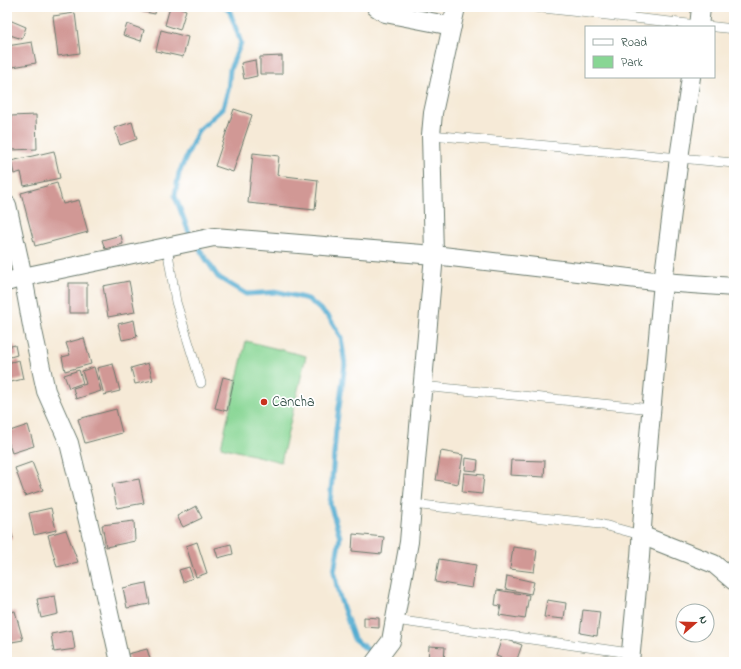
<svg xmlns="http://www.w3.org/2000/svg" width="741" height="669" viewBox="0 0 741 669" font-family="'Indie Flower',sans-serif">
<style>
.green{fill:#88d694;stroke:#548a64}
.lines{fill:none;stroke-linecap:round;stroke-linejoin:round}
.stream{stroke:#52acd0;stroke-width:5}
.building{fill:#d19895}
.service-casing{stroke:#6a7a6d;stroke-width:10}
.minor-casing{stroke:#6a7a6d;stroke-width:20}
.service{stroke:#fff;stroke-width:9}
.minor{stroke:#fff;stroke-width:18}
.poi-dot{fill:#c8321e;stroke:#fff;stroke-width:1.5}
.labels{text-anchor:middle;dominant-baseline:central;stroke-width:3.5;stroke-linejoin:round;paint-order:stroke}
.poi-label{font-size:14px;fill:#1f3d34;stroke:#fff;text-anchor:start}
</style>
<rect width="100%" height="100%" fill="#fff"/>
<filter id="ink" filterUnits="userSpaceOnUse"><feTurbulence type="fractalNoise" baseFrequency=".025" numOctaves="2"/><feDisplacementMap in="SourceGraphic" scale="8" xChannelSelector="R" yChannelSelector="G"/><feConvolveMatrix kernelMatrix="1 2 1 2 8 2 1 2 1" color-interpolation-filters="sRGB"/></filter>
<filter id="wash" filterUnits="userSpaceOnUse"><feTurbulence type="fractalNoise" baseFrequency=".012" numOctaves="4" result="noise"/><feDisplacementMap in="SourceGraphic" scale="16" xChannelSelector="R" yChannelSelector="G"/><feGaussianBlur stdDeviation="0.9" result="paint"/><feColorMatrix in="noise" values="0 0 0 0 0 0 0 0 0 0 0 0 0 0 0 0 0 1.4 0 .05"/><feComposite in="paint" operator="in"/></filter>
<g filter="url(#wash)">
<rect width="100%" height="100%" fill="#f6ead7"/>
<polygon class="green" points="246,341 306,356 281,462 221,447"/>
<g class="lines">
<polyline class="stream" points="225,7 230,12 241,43 230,69 228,90 223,108 198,131 179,173 175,196 190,235 218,277 246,294 279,292 308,299 329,317 341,337 345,364 336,429 330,504 340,537 334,572 339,595 354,639 368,650 372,659"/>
</g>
<g id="blocks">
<g class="building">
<polygon points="140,7 156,7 155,14 139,11"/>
<polygon points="170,7 178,7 186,10 180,30 165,25"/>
<polygon points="75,13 80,53 58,56 53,16"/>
<polygon points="7,19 26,27 22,39 7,34"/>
<polygon points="127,24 144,30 141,41 123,35"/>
<polygon points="161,30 188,37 183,57 156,51"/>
<polygon points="32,42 36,63 7,68 7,46"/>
<polygon points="282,56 282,74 260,74 260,57"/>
<polygon points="255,60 257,76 244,79 241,63"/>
<polygon points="234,109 252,115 233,172 215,166"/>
<polygon points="36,115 37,149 11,150 10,116"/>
<polygon points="132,122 137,139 120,145 114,128"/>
<polygon points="54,151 60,178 24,186 21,172 14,174 11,161"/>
<polygon points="253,153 279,156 277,175 318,180 315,210 248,203"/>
<polygon points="57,183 63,204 79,200 88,232 35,246 21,193"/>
<polygon points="121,235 123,244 105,249 102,240"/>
<polygon points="129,281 135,312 108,317 103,286"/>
<rect x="69" y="283" width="18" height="30"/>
<polygon points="134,320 137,337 122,340 118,324"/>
<polygon points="84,338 91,364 65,371 62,357 70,355 66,343"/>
<polygon points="15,345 17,355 7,358 7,347"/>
<polygon points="19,360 23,379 7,383 7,363"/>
<polygon points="148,363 153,380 135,384 131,368"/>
<polygon points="113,364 120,391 104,395 97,368"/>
<polygon points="94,367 101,391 76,399 73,388 86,384 82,371"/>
<polygon points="79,370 83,383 69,388 64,375"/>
<polygon points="223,377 234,380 227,411 215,408"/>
<polygon points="116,409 122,433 85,443 78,419"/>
<polygon points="28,425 34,446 12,453 7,438 7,432"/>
<polygon points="441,451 463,455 458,484 436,480"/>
<polygon points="466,458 478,460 477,471 465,470"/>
<polygon points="511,460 545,461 544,477 510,475"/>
<polygon points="32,462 43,490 25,496 15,468"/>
<polygon points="464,473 484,475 482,494 462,492"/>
<polygon points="139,479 144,503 117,508 112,484"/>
<polygon points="196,506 202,518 183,527 177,516"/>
<polygon points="51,508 56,530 34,535 29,513"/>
<polygon points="7,520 13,538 7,540"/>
<polygon points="134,521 135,541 106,547 102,525"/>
<polygon points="66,530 78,562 57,567 48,535"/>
<polygon points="353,534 384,537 382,554 352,551"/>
<polygon points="197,542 207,573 196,577 186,546"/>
<polygon points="231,544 233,554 218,558 215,548"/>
<polygon points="513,547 537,550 534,572 510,569"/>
<polygon points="439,559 476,565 472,588 435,582"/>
<polygon points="189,567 193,578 183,582 179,570"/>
<polygon points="507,576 534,582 531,594 505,589"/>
<polygon points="146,583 150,604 127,608 123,588"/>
<polygon points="497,590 529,595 525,619 499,615 501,606 495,605"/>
<polygon points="55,596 58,614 41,618 37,599"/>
<polygon points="547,600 566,603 564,619 544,617"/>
<polygon points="583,610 600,612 597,636 580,633"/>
<polygon points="15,611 23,640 12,642 9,632 7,633 7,613"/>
<polygon points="364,617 379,618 379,628 364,627"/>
<polygon points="72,630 75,649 54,652 51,634"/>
<polygon points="502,638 522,645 516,662 513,662 496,656"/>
<polygon points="429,646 445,647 444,662 428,662"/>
<polygon points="147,649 151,662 130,662 128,654"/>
</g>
</g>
</g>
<g filter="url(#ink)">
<use href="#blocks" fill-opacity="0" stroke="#6a7a6d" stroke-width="1"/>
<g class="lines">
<g class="service-casing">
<g id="service">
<polyline points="534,7 734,29"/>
<polyline points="431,135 734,163"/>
<polyline points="167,247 176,302 201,383"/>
<polyline points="422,386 652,409"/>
<polyline points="412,504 600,524 641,535"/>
<polyline points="395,620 630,653"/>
</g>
</g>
<g class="minor-casing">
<g id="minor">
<polyline points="376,7 385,13 452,26"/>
<polyline points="699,27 701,7"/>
<polyline points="7,205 23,277 33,331 46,391 69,443 91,533 120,662"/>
<polyline points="7,282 23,277 214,237 434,255 663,282 734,287"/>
<polyline points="641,535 714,564 734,581"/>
<polyline points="375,662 391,641 409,542 434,255 431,135 433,113 456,7"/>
<polyline points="630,662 640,557 646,469 663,282 679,158 691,77"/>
</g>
</g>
<use href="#service" class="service"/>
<use href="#minor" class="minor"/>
</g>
</g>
<circle class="poi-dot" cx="264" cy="402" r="4"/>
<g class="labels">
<g class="poi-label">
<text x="272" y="402">Cancha</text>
</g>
</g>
<rect width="741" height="669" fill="none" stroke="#fff" stroke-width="24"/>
<rect x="585" y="26" width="130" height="52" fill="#ffffff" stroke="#a5b1ae"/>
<rect x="593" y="39" width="20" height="6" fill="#ffffff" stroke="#a5b1ae"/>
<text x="621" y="46" font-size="12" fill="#1f3d34">Road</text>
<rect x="593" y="56" width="20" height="12" fill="#88d694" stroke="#a5b1ae"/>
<text x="621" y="66" font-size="12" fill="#1f3d34">Park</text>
<g transform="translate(695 623) rotate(70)"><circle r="19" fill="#ffffff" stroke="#a5b1ae"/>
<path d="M0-3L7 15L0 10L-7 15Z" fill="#c8321e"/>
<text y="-6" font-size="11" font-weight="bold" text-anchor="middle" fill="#1f3d34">N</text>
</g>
</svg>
